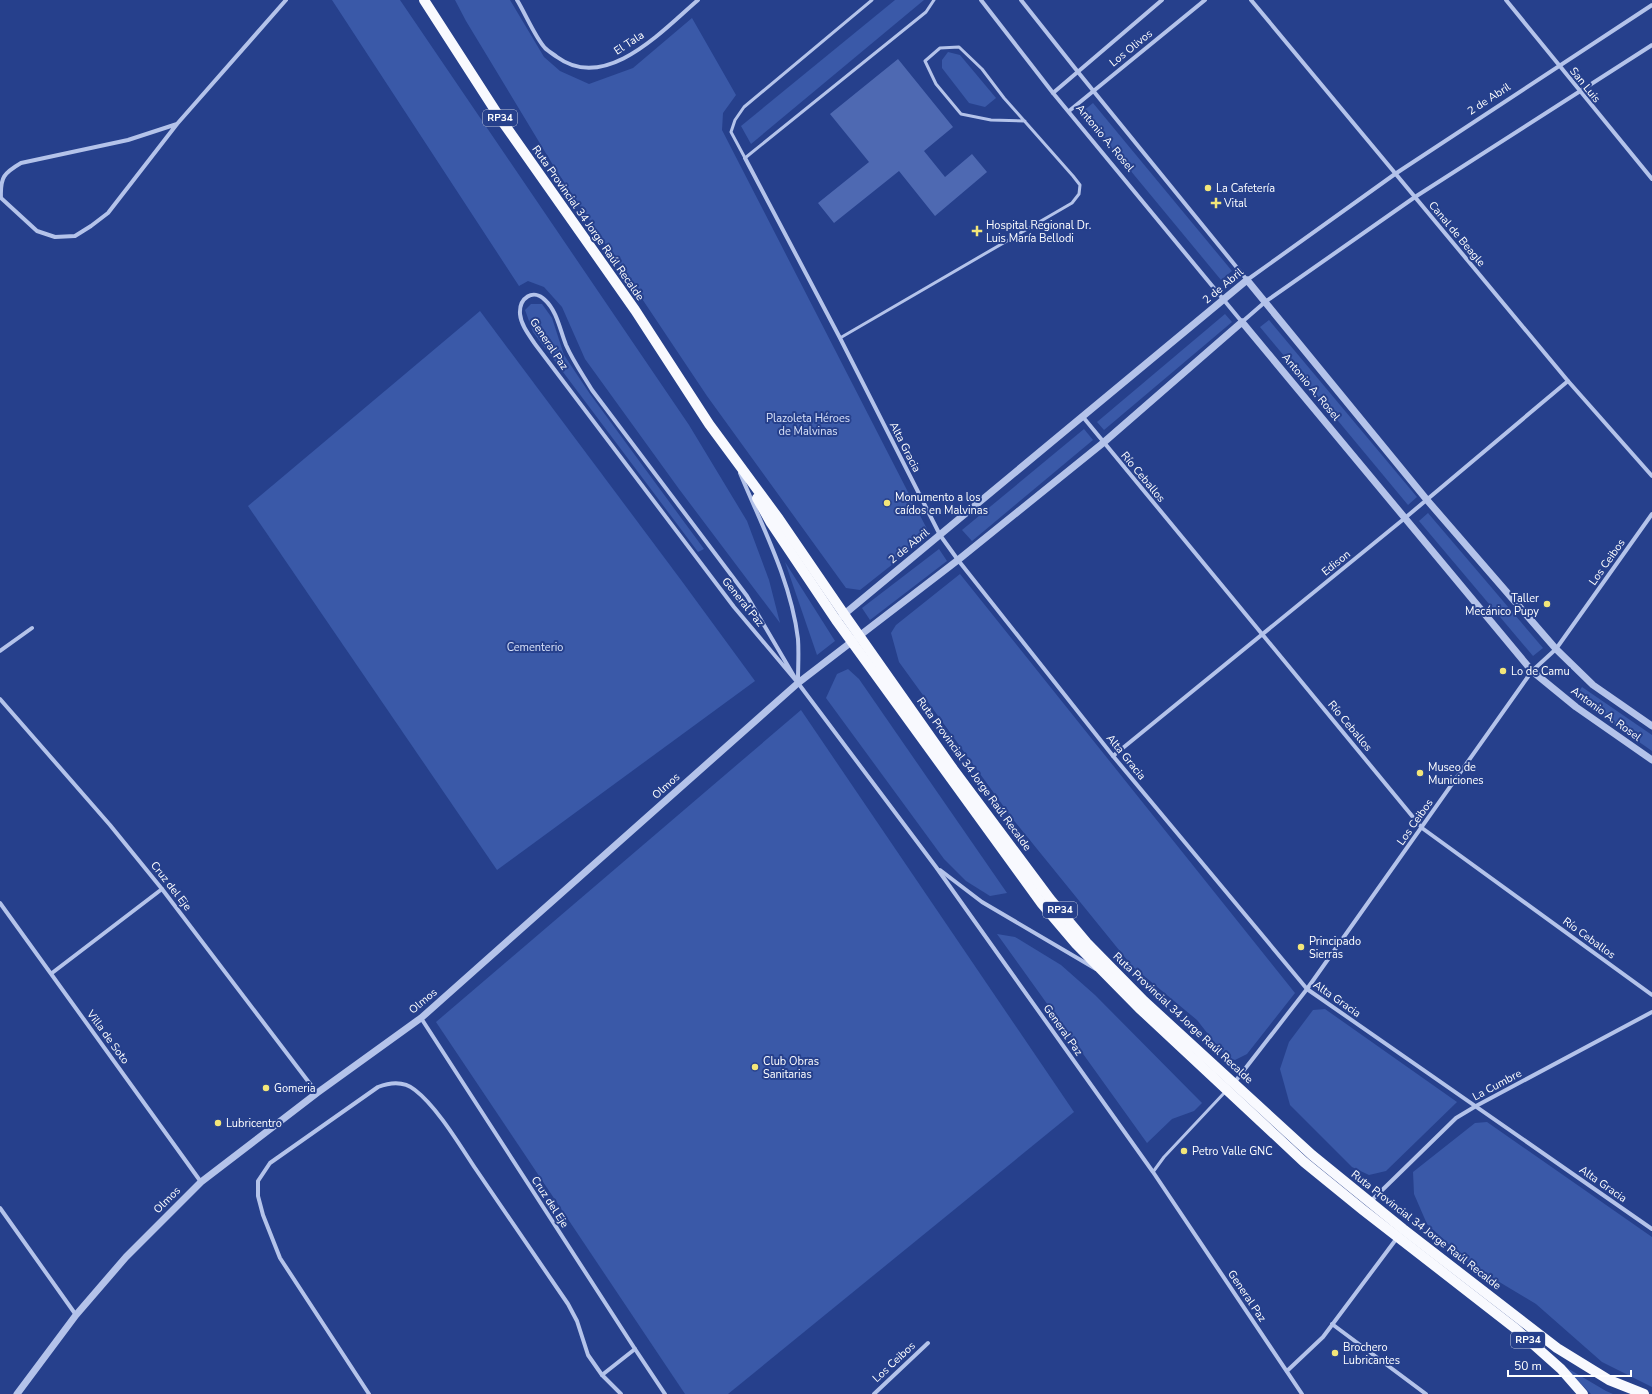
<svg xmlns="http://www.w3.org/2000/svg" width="1652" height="1394" viewBox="0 0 1652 1394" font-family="'Nunito Sans',sans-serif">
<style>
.green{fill:#3a59a8}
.building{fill:#4e69b2}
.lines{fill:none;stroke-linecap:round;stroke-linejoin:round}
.service{stroke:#b4c3ea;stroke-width:3}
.minor{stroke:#b4c3ea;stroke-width:4}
.tertiary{stroke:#b4c3ea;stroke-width:7}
.primary{stroke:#f8f9fe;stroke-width:10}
.poi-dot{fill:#f3e679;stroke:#26408c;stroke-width:1.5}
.labels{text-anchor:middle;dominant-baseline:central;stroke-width:4;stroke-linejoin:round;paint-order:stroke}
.shield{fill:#26408c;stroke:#bec6dc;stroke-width:1}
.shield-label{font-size:10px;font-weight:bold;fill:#fff}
.street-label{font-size:11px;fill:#fff;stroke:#26408c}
.poi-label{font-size:11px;fill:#fff;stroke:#26408c;text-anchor:start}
.park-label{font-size:11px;fill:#d9e1f8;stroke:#26408c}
</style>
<rect width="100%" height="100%" fill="#26408c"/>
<g class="green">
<polygon points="332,0 400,0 689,425 747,521 769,580 780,623 679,489 585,359 562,307 544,287 528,281 519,286"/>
<polygon points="455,0 510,0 544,57 560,71 589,84 633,68 692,18 736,95 723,113 722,130 927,529 927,537 860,590 846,588 707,396 556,170 466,21"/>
<polygon points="895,0 924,0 751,144 741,126"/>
<polygon points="948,52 960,55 996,98 985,107 969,103 942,68 942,60"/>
<polygon points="1093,103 1232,271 1221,280 1082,112"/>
<polygon points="531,304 542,304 552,318 564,355 590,394 704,549 698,552 533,332 525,310"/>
<polygon points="480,311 681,580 755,681 497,870 248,506"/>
<polygon points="1225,314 1232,322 1104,430 1097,422"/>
<polygon points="1269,320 1417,497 1408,505 1260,327"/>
<polygon points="1084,429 1093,440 972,541 962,530"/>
<polygon points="1428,513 1543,648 1533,656 1419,521"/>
<polygon points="939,549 947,561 870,620 862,608"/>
<polygon points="785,562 835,641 817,655"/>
<polygon points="960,574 1295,993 1247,1054 1235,1060 1226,1057 1197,1020 1132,966 1012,818 899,662 891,633 896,625"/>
<polygon points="848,669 859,679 1007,893 990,896 966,881 944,859 826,698 837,674"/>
<polygon points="1582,687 1652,735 1652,751 1575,697"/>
<polygon points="801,710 1074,1112 728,1394 685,1394 436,1022"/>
<polygon points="997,934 1015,937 1061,965 1095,995 1202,1103 1194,1111 1172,1119 1147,1143"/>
<polygon points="1325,1009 1457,1102 1386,1171 1369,1175 1352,1167 1290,1105 1280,1069 1289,1042 1313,1010"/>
<polygon points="1487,1122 1652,1237 1652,1387 1602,1362 1536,1304 1471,1265 1427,1224 1414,1194 1413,1172 1475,1123"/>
<polygon points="1562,1365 1606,1391 1613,1394 1591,1394"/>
</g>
<polygon class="building" points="898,59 953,127 924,151 945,177 972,154 987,172 935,216 899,171 834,223 818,203 869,162 830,114"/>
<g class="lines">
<g class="service">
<polyline points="872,0 744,107 735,120 731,132 745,158 926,12 934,0"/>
<polyline points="840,338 1072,203 1079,194 1080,185 1073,176 1004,98 982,69 959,47 940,48 925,61 936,84 961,114 991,120 1025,121"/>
<polyline points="1153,1172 1164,1157 1226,1091"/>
</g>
<g class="minor">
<path d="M517,0c8,13 18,37 28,48 3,3 8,6 12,9 49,36 106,-27 141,-57"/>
<polyline points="981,0 1053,93 1242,322 1265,302 1415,197 1652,45"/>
<polyline points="1021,0 1078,72 1247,280 1395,174 1652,5"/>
<polyline points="1251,0 1568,381 1652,476"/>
<polyline points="1506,0 1652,179"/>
<polyline points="1053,93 1162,0"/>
<polyline points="1069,111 1205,0"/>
<path d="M177,124l-49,16 -107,23c-17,10 -21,14 -20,35l36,33 18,6 20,-1 16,-10 17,-13 69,-89 109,-124"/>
<polyline points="745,158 840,338 940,535 958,560 1113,756 1307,989 1652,1229"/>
<polyline points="1083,417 1422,828 1652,995"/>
<path d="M740,473c22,53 51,108 58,166 1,14 0,28 0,42"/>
<polyline points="0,651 32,628"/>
<path d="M798,683l-51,-87 -155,-206c-9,-15 -19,-29 -26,-45 -6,-15 -9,-34 -21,-45 -12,-12 -26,-2 -25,14 1,11 9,21 15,30l199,263 64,76 138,184 217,305 149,222"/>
<polyline points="0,699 110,825 162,889 317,1093"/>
<polyline points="1113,756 1405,518 1568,381"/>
<polyline points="940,870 982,902 1096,969"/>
<polyline points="0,903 201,1182"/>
<polyline points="52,973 162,889"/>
<polyline points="421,1018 635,1349 665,1394"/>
<polyline points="1234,1083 1307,989 1532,671 1556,649 1652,514"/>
<polyline points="1371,1201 1456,1118 1476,1106 1652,1012"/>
<polyline points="0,1208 76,1315"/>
<polyline points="1332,1324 1426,1394"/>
<polyline points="1287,1371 1323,1337 1397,1238"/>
<polyline points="602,1375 635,1349"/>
<path d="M369,1394l-89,-136 -17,-43 -5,-19v-15l12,-18 108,-76c13,-5 26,-6 37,3 22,17 44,54 60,78 31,45 62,90 93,136l9,17 11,34 14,20 19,19"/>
<polyline points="874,1394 928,1343"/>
</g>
<g class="tertiary">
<polyline points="842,616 1247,280 1427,500 1556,649 1593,685 1652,726"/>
<polyline points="17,1394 76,1315 126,1257 201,1182 317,1093 421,1018 798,683 958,560 1103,443 1242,322 1532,671 1576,707 1652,760"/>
</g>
<g class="primary">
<polyline points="424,0 502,121 635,310 709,424 779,519 844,614 953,769 1050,899 1087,943 1144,1001 1312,1155 1403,1229 1557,1348 1609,1380 1644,1394"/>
<polyline points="757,498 771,523 836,620 1042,904 1076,944 1139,1008 1304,1162 1363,1210 1516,1329 1561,1369 1583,1394"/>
</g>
</g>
<g class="poi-dot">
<circle cx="1208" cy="188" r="4"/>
<path d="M1214 197h4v4h4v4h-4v4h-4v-4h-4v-4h4z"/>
<path d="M975 225h4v4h4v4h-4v4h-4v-4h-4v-4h4z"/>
<circle cx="887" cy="503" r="4"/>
<circle cx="1547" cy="604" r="4"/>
<circle cx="1503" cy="671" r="4"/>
<circle cx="1420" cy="773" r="4"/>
<circle cx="1301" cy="947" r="4"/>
<circle cx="755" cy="1067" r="4"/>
<circle cx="266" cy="1088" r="4"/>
<circle cx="218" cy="1123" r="4"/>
<circle cx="1184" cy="1151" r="4"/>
<circle cx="1335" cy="1353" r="4"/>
</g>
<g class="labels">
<g class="shield">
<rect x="483" y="110" width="34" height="16" rx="3"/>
<rect x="1043" y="902" width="34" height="16" rx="3"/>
<rect x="1511" y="1332" width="34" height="16" rx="3"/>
</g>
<g class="shield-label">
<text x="500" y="118">RP34</text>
<text x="1060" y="910">RP34</text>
<text x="1528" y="1340">RP34</text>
</g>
<g class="street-label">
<text transform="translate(629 43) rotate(-33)">El Tala</text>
<text transform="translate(1131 48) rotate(-39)">Los Olivos</text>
<text transform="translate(1585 85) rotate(51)">San Luis</text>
<text transform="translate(1489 99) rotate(-33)">2 de Abril</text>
<text transform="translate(1105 138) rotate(50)">Antonio A. Rosel</text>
<text transform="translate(588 223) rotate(55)">Ruta Provincial 34 Jorge Raúl Recalde</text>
<text transform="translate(1457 234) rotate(50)">Canal de Beagle</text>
<text transform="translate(1223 286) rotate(-40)">2 de Abril</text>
<text transform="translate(549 344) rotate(56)">General Paz</text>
<text transform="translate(1311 387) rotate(50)">Antonio A. Rosel</text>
<text transform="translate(905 447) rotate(63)">Alta Gracia</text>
<text transform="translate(1143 477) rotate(50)">Río Ceballos</text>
<text transform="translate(909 546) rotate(-39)">2 de Abril</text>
<text transform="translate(1607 562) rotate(-55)">Los Ceibos</text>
<text transform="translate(1336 563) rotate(-39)">Edison</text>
<text transform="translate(743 602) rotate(51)">General Paz</text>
<text transform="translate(1606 714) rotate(36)">Antonio A. Rosel</text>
<text transform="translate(1350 726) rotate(50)">Río Ceballos</text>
<text transform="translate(1126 757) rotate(51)">Alta Gracia</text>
<text transform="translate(974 774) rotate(54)">Ruta Provincial 34 Jorge Raúl Recalde</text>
<text transform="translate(666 786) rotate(-42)">Olmos</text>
<text transform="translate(1415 822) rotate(-55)">Los Ceibos</text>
<text transform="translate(171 886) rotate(52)">Cruz del Eje</text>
<text transform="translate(1589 938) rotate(36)">Río Ceballos</text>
<text transform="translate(1337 999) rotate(35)">Alta Gracia</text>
<text transform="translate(423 1001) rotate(-40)">Olmos</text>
<text transform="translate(1183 1018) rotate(43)">Ruta Provincial 34 Jorge Raúl Recalde</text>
<text transform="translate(1063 1030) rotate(55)">General Paz</text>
<text transform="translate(108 1037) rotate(54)">Villa de Soto</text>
<text transform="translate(1497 1085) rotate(-28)">La Cumbre</text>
<text transform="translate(1603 1184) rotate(35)">Alta Gracia</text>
<text transform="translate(167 1200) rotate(-45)">Olmos</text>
<text transform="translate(550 1202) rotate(57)">Cruz del Eje</text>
<text transform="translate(1426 1230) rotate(38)">Ruta Provincial 34 Jorge Raúl Recalde</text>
<text transform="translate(1247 1296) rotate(56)">General Paz</text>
<text transform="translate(894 1362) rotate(-43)">Los Ceibos</text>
</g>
<g class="poi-label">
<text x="1216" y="188">La Cafetería</text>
<text x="1224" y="203">Vital</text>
<text x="986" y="225">Hospital Regional Dr.<tspan x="986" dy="13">Luis María Bellodi</tspan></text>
<text x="895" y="497">Monumento a los<tspan x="895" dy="13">caídos en Malvinas</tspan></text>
<text x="1539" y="598" text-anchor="end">Taller<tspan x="1539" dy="13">Mecánico Pupy</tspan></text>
<text x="1511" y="671">Lo de Camu</text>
<text x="1428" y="767">Museo de<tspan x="1428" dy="13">Municiones</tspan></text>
<text x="1309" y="941">Principado<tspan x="1309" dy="13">Sierras</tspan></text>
<text x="763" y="1061">Club Obras<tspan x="763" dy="13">Sanitarias</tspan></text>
<text x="274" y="1088">Gomeria</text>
<text x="226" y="1123">Lubricentro</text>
<text x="1192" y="1151">Petro Valle GNC</text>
<text x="1343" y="1347">Brochero<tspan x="1343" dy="13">Lubricantes</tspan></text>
</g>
<g class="park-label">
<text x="808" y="418">Plazoleta Héroes<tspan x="808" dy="13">de Malvinas</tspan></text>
<text x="535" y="647">Cementerio</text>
</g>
</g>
<path d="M1508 1370v6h123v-6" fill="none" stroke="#ffffff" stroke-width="2"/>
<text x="1514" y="1370" font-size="12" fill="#ffffff" stroke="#26408c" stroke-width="3" paint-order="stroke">50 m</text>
</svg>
